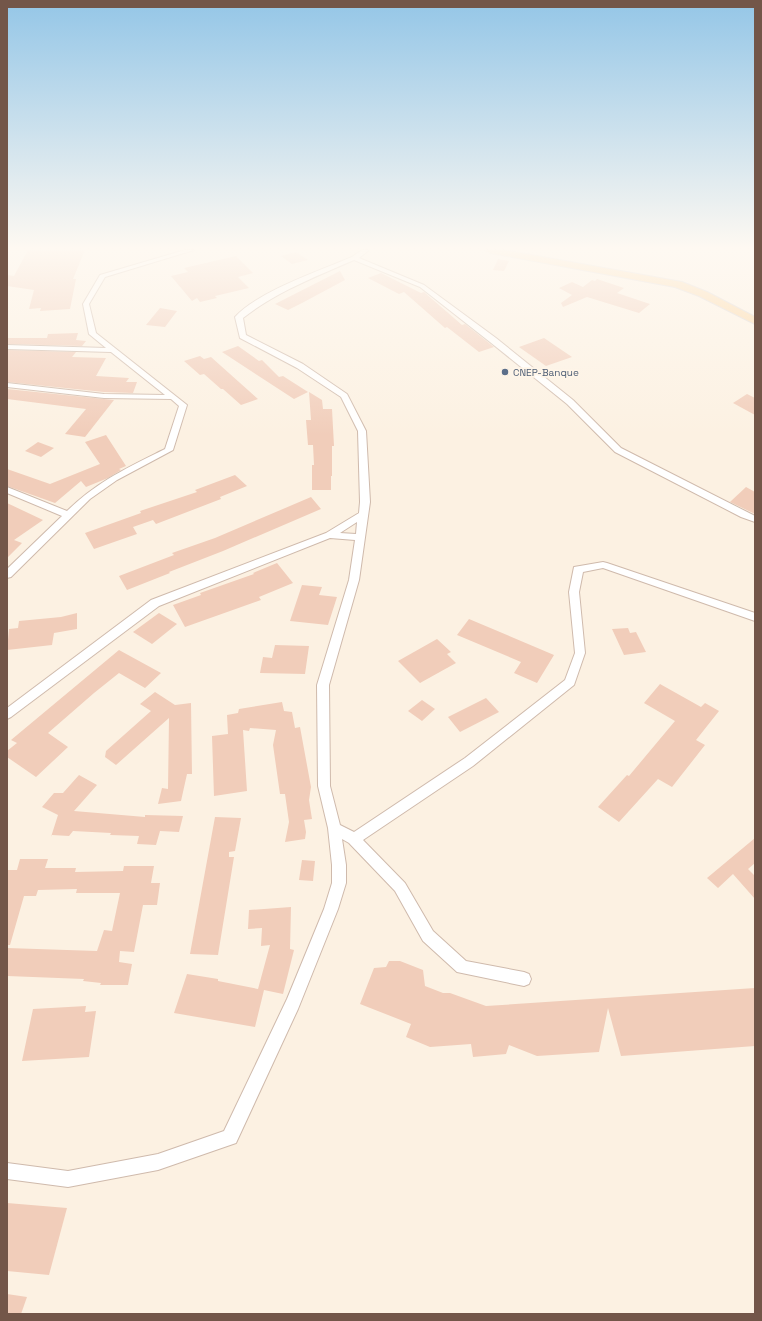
<svg xmlns="http://www.w3.org/2000/svg" width="762" height="1321" viewBox="0 0 762 1321" font-family="'Space Grotesk',sans-serif">
<style>
.building{fill:#f1cdba}
.lines{fill:none;stroke-linecap:round;stroke-linejoin:round}
.street-casing{stroke:#cfbaac;stroke-width:2}
.primary-casing{stroke:#dbd3d0;stroke-width:2}
.street{fill:#fff;fill-rule:evenodd}
.primary{fill:#fad29b;fill-rule:evenodd}
.service-dot{fill:#5c6f8a;stroke:#fff5e8;stroke-width:1.5}
.labels{text-anchor:middle;dominant-baseline:central;stroke-width:3.5;stroke-linejoin:round;paint-order:stroke}
.far-service-label{font-size:10px;fill:#4e5e75;stroke:#fff5e8;text-anchor:start}
</style>
<rect width="100%" height="100%" fill="#fcf1e2"/>
<g class="building">
<polygon points="28,250 85,250 73,279 76,279 70,309 40,311 41,308 29,309 34,290 7,286 7,275 14,276"/>
<polygon points="296,252 308,260 292,264 281,256"/>
<polygon points="236,256 253,273 238,277 249,288 215,296 217,298 200,302 197,298 192,301 171,276 188,272 184,268"/>
<polygon points="498,259 509,261 504,271 493,270"/>
<polygon points="340,271 345,280 302,303 288,310 275,304"/>
<polygon points="381,273 421,293 424,292 462,325 465,324 494,347 479,352 447,327 445,328 404,292 399,294 368,278"/>
<polygon points="597,279 624,288 617,293 650,304 639,313 587,297 563,307 561,303 572,295 559,288 572,282 583,287 592,280 595,281"/>
<polygon points="160,308 177,311 165,327 146,325"/>
<polygon points="78,333 76,340 86,341 82,346 7,344 7,338 47,338 48,334"/>
<polygon points="544,338 572,357 546,366 519,347"/>
<polygon points="238,346 259,361 262,360 279,377 283,376 308,392 294,399 222,352"/>
<polygon points="7,350 76,352 72,357 106,358 96,376 129,378 126,382 137,382 133,393 104,392 7,382"/>
<polygon points="200,356 204,359 211,357 258,399 241,405 223,389 221,389 204,374 200,375 184,361"/>
<polygon points="7,389 104,399 114,400 85,437 65,434 86,409 7,399"/>
<polygon points="309,392 322,400 323,409 332,409 334,446 332,446 332,476 331,476 331,490 312,490 312,465 314,465 313,445 308,445 306,420 311,420"/>
<polygon points="747,394 755,398 755,415 733,403"/>
<polygon points="106,435 126,466 119,469 121,470 108,478 86,487 81,481 55,503 7,486 7,469 50,484 100,464 85,442"/>
<polygon points="38,442 54,448 41,457 25,451"/>
<polygon points="235,475 247,486 220,497 221,499 156,524 153,520 133,527 137,534 94,549 85,533 141,513 140,511 197,492 195,490"/>
<polygon points="746,487 755,492 755,514 730,502"/>
<polygon points="311,497 321,509 223,551 169,572 170,573 127,590 119,576 174,555 172,553 215,538"/>
<polygon points="7,503 43,520 14,540 22,543 7,558"/>
<polygon points="277,563 293,583 259,597 261,600 185,627 173,605 201,595 200,593 254,574 253,573"/>
<polygon points="302,585 322,587 319,595 337,597 328,625 290,621"/>
<polygon points="77,613 77,629 54,633 52,645 7,650 9,629 18,628 19,621 61,617"/>
<polygon points="159,613 177,624 152,644 133,632"/>
<polygon points="469,619 554,655 537,683 514,673 521,662 457,635"/>
<polygon points="628,628 630,633 636,632 646,652 624,655 612,629"/>
<polygon points="437,639 451,652 447,654 456,663 420,683 398,661"/>
<polygon points="275,645 309,646 305,674 260,673 263,657 272,658"/>
<polygon points="119,650 161,673 145,688 119,673 94,693 48,733 68,747 36,777 7,757 7,751 17,743 11,740"/>
<polygon points="660,684 701,707 705,703 719,711 696,740 705,745 672,787 658,779 619,822 598,807 627,775 629,776 675,721 644,703"/>
<polygon points="155,692 175,705 191,703 192,774 187,774 181,801 158,804 162,788 168,789 169,718 116,765 105,757 106,751 151,711 140,704"/>
<polygon points="486,698 499,712 460,732 448,717"/>
<polygon points="422,700 435,709 422,721 408,711"/>
<polygon points="282,702 284,711 292,712 295,728 300,727 311,787 309,800 312,819 304,820 306,832 305,839 285,842 289,822 285,794 280,794 273,745 276,730 250,728 249,731 243,730 247,791 214,796 212,736 228,734 227,715 238,713 239,709"/>
<polygon points="79,775 97,785 74,811 145,817 145,815 183,816 179,832 160,831 156,845 137,844 139,836 110,835 111,833 73,831 69,836 52,835 51,837 58,815 42,807 54,793 63,793"/>
<polygon points="215,817 241,818 235,851 229,852 229,857 234,857 218,955 190,954"/>
<polygon points="755,838 755,863 748,869 755,876 755,899 733,874 718,888 707,878"/>
<polygon points="20,859 48,859 45,868 76,868 75,872 123,871 124,866 154,866 151,883 160,883 157,905 143,905 134,952 120,951 119,962 132,964 128,985 100,985 101,983 83,981 84,979 7,976 7,948 97,951 104,930 112,931 120,893 76,893 77,889 38,890 36,896 24,896 10,945 7,945 7,870 17,870"/>
<polygon points="302,860 315,861 313,881 299,880"/>
<polygon points="291,907 290,949 294,950 283,994 264,990 255,1027 174,1013 187,974 218,979 218,981 258,989 270,945 261,946 262,928 248,929 249,910"/>
<polygon points="389,961 400,961 423,970 425,986 443,993 450,993 486,1006 755,988 755,1046 621,1056 608,1008 599,1052 537,1056 509,1045 506,1054 473,1057 471,1044 430,1047 406,1037 411,1024 360,1004 374,968 386,967"/>
<polygon points="86,1006 85,1012 96,1011 89,1057 22,1061 33,1009"/>
<polygon points="7,1203 67,1208 49,1275 7,1271"/>
<polygon points="7,1294 27,1297 21,1314 7,1314"/>
</g>
<g class="lines">
<g class="street-casing">
<g id="street">
<path d="M185,250h9l-89,27 -16,27 7,29 91,72 -14,45 -56,30 -27,19 -79,78 -4,1v-9l55,-53 -55,-23v-6l60,24c31,-30 60,-43 98,-62l14,-43 -8,-7 -67,-1 -97,-11v-4l97,11 61,1 -54,-43 -104,-3v-4l99,3 -17,-14 -6,-30 17,-29z"/>
<path d="M362,250h7l-10,8 65,27 72,53 77,62 48,48 134,68v6l-14,-5 -126,-65 -48,-48 -77,-62 -70,-55 -66,-27c-39,17 -78,32 -111,58l3,17 57,29 44,30 19,37 4,71 -11,78 -30,105 1,101 10,39 14,7 111,-74 100,-78 10,-27 -6,-61 5,-25 29,-5 4,1 148,50v8l-152,-53 -20,4 -4,20 6,61 -11,32 -101,81 -110,74 42,43 28,48 33,30 58,11 5,2 2,5 -2,5 -5,2 -67,-14 -34,-31 -28,-50 -46,-48 -7,-4 4,26v18l-8,26 -40,100 -62,134 -78,27 -90,17 -61,-8v-16l61,8 90,-17 66,-23 63,-132 37,-90 8,-26v-18l-4,-37 -10,-42 -1,-101 32,-105 6,-40 -25,-2 -171,68 -148,111 -4,2v-11l144,-108 175,-67 33,-20 1,-11 -2,-71 -17,-34 -44,-29 -57,-30 -5,-21c24,-26 84,-46 117,-60zM357,522l-1,12 -16,-1z"/>
</g>
</g>
<g class="primary-casing">
<polygon id="primary" points="485,250 504,250 682,282 707,292 755,317 755,324 699,296 675,287 490,253"/>
</g>
<use href="#street" class="street"/>
<use href="#primary" class="primary"/>
</g>
<linearGradient id="sky" x2="0" y2="1"><stop stop-color="#94c6e7"/><stop offset="0.57" stop-color="#fef9f2"/><stop offset="1" stop-color="#fef9f2" stop-opacity="0"/></linearGradient>
<rect width="762" height="435" fill="url(#sky)"/>
<circle class="service-dot" cx="505" cy="372" r="4"/>
<g class="labels">
<g class="far-service-label">
<text x="513" y="372">CNEP-Banque</text>
</g>
</g>
<rect width="762" height="1321" fill="none" stroke="#735649" stroke-width="16"/>
</svg>
